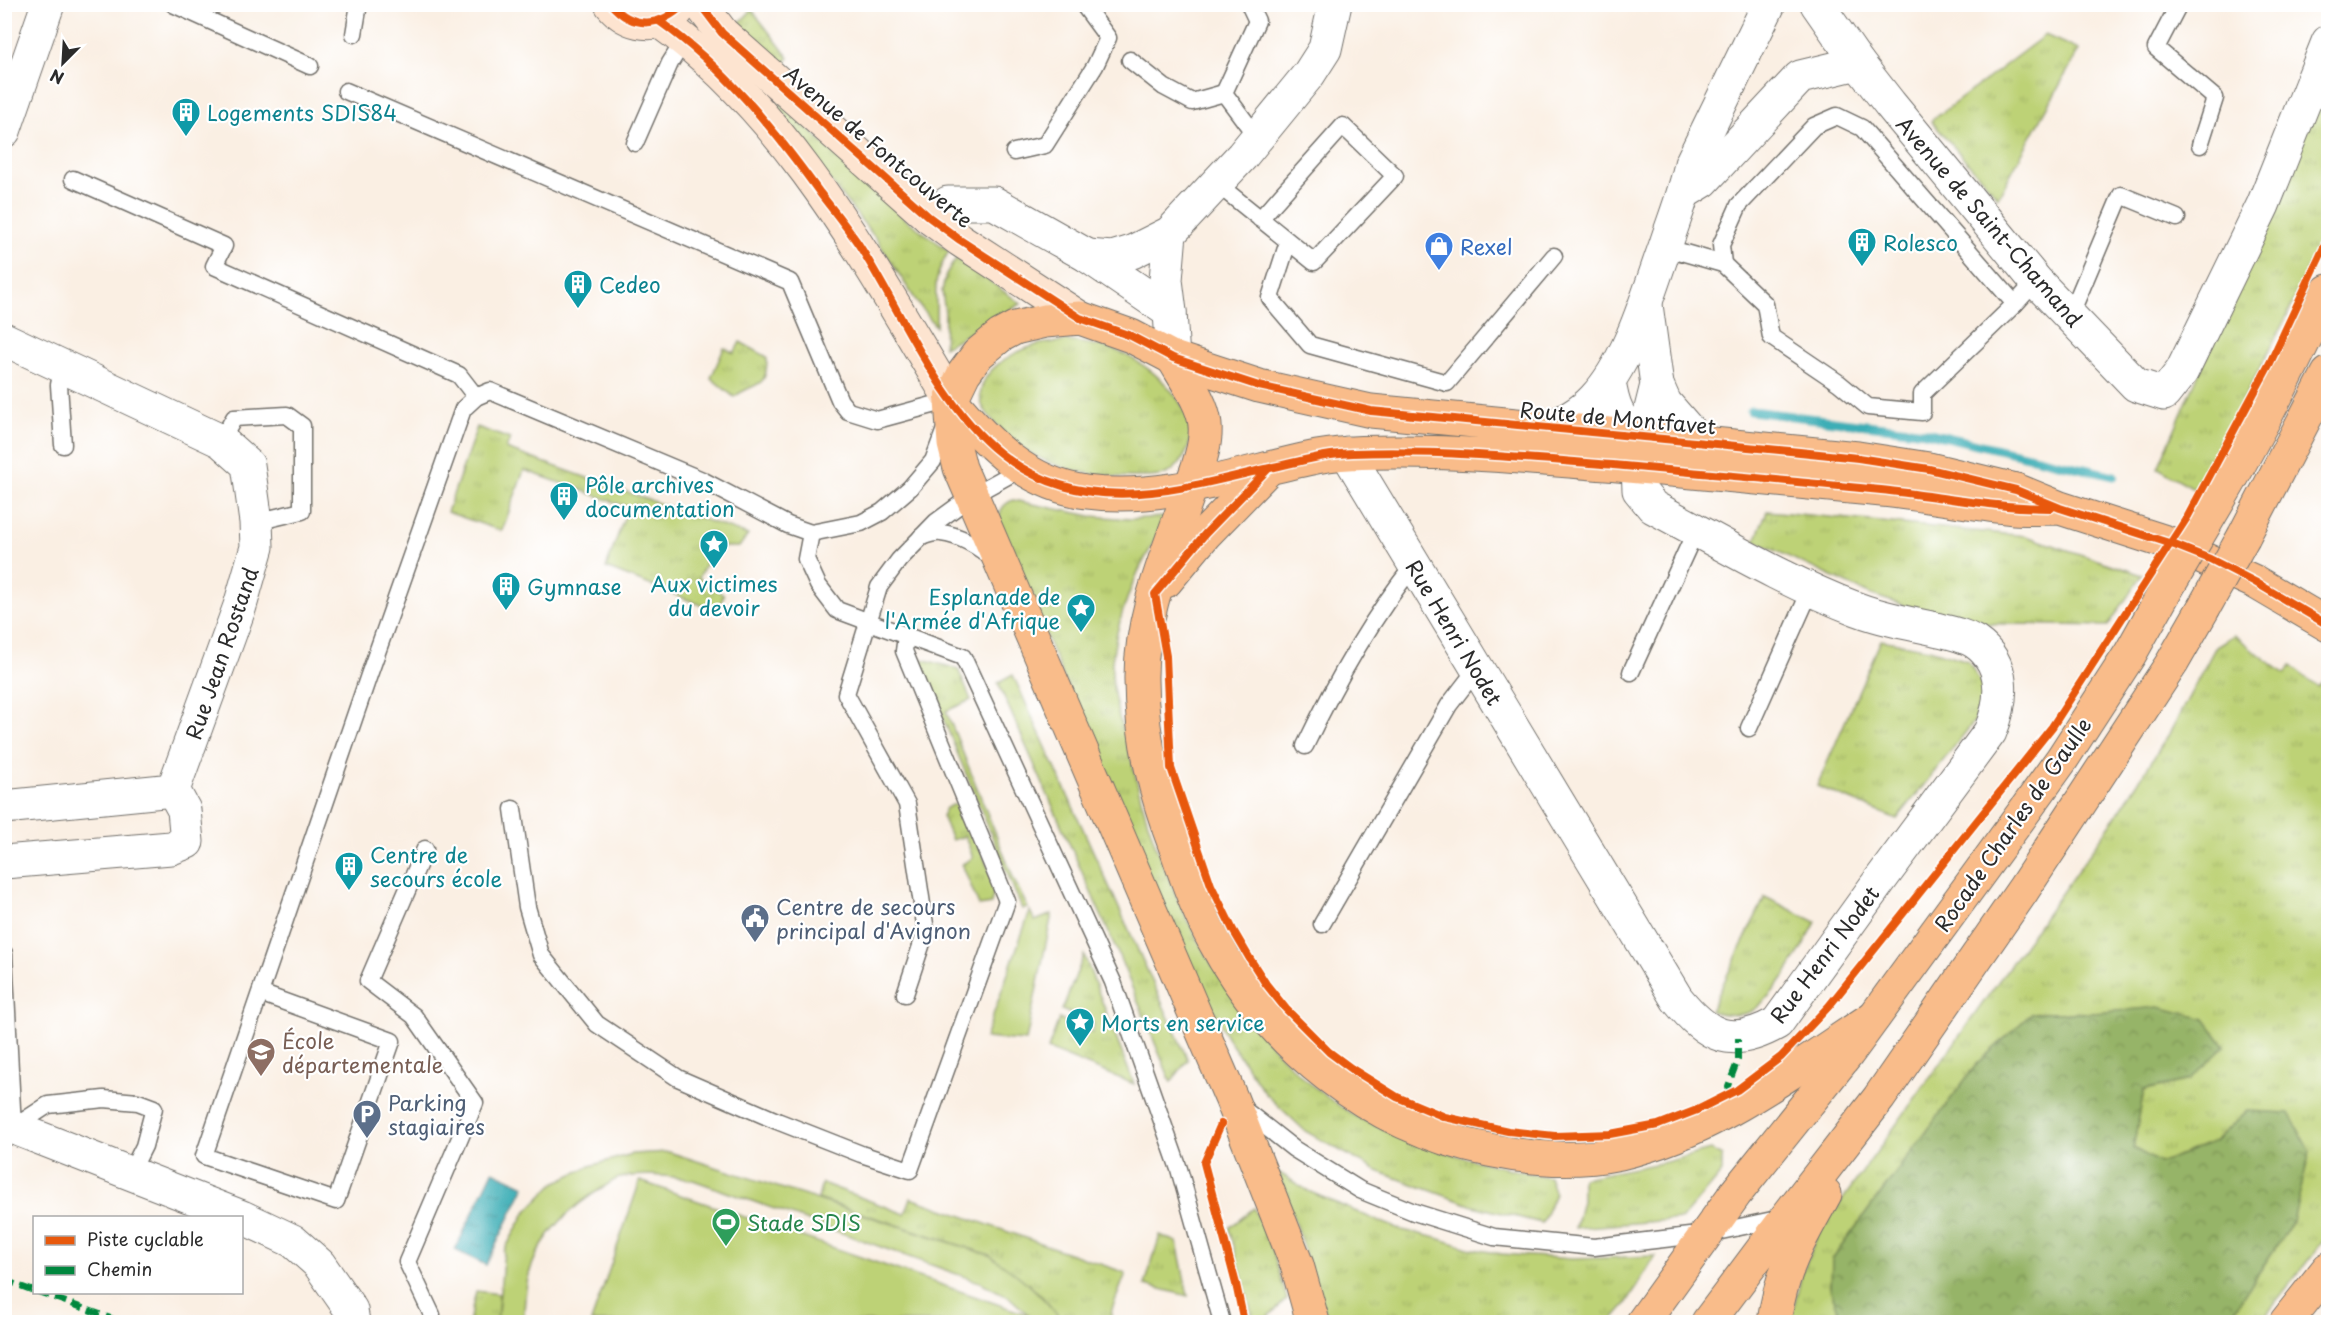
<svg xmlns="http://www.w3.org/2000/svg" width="2333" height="1327" viewBox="0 0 2333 1327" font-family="'Playpen Sans',sans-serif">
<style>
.grass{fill:url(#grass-tufts);stroke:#747e50;stroke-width:1.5}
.forest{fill:url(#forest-crowns);stroke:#607049;stroke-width:1.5}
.garden{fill:#bdd276;stroke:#747e50;stroke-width:1.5}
.water{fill:url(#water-ripples);stroke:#346c70;stroke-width:1.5}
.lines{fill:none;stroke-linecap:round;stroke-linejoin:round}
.stream{stroke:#3daeb6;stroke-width:9}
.service-casing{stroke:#73706b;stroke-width:19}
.minor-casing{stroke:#73706b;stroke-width:35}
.secondary-casing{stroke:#73706b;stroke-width:35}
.primary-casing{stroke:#73706b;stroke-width:35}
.trunk-casing{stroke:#73706b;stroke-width:35}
.service{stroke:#fff;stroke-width:16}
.minor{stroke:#fff;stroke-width:33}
.secondary{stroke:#fde4d0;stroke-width:33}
.primary{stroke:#f9bc8a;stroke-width:33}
.trunk{stroke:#f9bc8a;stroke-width:33}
.trunk-bridge-casing{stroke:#73706b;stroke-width:35;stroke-linecap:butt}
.trunk-bridge{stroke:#f9bc8a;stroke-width:33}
.quiet{stroke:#00873e;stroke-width:6;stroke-dasharray:12 6;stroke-linecap:butt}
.cycleway-casing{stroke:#fff;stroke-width:11}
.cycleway{stroke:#e8590c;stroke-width:8}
.labels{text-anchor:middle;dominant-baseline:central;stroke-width:4.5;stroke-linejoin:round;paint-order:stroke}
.culture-label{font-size:21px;fill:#0d838f;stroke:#fff;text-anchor:start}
.street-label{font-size:21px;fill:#2b2b2b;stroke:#fff}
.shop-label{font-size:21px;fill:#366cbe;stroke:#fff;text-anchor:start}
.service-label{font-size:21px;fill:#4e5e75;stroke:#fff;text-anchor:start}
.education-label{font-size:21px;fill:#785e54;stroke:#fff;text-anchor:start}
.leisure-label{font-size:21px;fill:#27864d;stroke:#fff;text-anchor:start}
</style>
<defs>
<pattern id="grass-tufts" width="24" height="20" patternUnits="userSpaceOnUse" patternTransform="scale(1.5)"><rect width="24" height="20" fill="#bdd276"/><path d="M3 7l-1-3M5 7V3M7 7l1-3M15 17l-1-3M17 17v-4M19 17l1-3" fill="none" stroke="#a3b466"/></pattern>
<pattern id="forest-crowns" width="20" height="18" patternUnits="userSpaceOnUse" patternTransform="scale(1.5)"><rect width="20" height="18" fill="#96b467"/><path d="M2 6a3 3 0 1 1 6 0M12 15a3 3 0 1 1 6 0" fill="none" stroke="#7b9355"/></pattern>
<pattern id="water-ripples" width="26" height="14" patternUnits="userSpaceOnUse" patternTransform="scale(1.5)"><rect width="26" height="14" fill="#3daeb6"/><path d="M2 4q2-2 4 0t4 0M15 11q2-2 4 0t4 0" fill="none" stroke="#338e94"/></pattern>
</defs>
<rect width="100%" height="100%" fill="#fff"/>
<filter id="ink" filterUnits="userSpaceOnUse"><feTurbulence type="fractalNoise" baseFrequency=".0167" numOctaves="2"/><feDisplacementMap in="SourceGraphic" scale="12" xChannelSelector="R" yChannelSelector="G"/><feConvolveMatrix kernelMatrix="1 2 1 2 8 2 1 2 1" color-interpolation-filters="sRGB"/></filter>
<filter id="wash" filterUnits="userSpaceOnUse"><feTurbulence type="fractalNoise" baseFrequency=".008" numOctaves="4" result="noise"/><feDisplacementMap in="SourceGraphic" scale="24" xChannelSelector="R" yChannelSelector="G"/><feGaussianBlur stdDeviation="1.35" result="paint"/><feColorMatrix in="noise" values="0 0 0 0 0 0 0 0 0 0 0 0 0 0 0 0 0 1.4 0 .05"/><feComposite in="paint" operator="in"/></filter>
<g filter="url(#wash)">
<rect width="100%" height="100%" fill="#faefe3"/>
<g class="grass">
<polygon points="752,10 789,58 782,65 738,24"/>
<polygon points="2045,35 2079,50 1998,197 1931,121"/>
<polygon points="2328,74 2328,224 2287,316 2197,490 2158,468"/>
<path d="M761,85l143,133 45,33c-20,32 -11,42 -13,76l-19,-25 -40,-62 -120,-151z"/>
<polygon points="957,257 1021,304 944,347 945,313 942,291 946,274"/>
<path d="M1068,341c13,2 28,3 40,7 45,13 113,75 67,120 -9,10 -26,9 -39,9 -51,1 -106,-12 -140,-53 -5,-6 -14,-15 -15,-22 -5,-31 30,-49 55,-57 10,-3 22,-3 32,-4z"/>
<path d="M740,342l27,15c0,34 -10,23 -33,40l-23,-19 13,-30 10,5z"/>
<polygon points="477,427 510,439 506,449 748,535 739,547 713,547 699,578 724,595 717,611 606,568 628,507 524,470 502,531 447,512"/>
<path d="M1013,500l78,16 40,3 31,-2 4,3c-8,18 -20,34 -28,52 -12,26 -21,54 -25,82 -6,40 13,81 22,120 28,125 107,274 220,342 9,5 19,9 29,13 53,24 108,37 165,48l6,17 -13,29 -69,-17 -96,-35 -72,-40 -40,-38 -35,-51 -50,-92 -182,-426c2,-13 3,-19 15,-24z"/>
<polygon points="1767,511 2026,536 2142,575 2108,626 1958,623 1869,594 1755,541"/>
<polygon points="2234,635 2285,674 2291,666 2318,687 2328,675 2328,1235 2260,1322 2226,1322 2293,1221 2247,1111 2215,1141 2159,1163 2133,1148 2144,1090 2190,1080 2094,1013 2032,1013 1976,1065 1832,1259 1831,1291 1843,1322 1790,1322 1802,1273 1818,1234 2115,818 2169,734 2216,646"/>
<polygon points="1881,640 1929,649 1968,661 1983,687 1980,714 1897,819 1817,786"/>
<polygon points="918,658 958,669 971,700 946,711 1015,882 1028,908 1022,909"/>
<polygon points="1013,675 1188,1060 1171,1082 1117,951 998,683"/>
<polygon points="955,804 967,812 995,886 991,904 979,906 962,864 973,858 965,836 952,840 942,816 946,808"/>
<path d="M1765,897l51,25c-13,24 -44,83 -69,91 -12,4 -26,1 -37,-2z"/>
<polygon points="1084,955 1134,1084 1048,1049 1059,1019 1077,1026 1073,1037 1075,1038 1073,1043 1077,1045 1080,1040 1082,1040 1085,1030 1092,1033 1094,1024 1062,1010"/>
<polygon points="1710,1150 1722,1156 1722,1172 1682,1219 1575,1228 1582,1201 1582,1178 1666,1162"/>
<polygon points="1278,1172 1308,1191 1371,1218 1402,1230 1437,1238 1468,1248 1502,1254 1573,1259 1655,1256 1626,1304 1610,1322 1328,1322"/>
<polygon points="822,1183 905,1214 911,1198 1126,1273 1112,1309 1110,1322 1063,1322 1040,1294 989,1255 818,1199"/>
<polygon points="1254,1208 1273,1252 1287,1299 1263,1322 1254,1322 1229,1228"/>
<polygon points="1160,1235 1177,1242 1188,1296 1145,1285"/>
<polygon points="476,1291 499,1294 497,1322 469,1322"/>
</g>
<polygon class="forest" points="2159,1007 2205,1019 2225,1046 2190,1080 2144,1090 2133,1148 2160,1163 2215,1141 2247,1111 2289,1113 2310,1151 2293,1221 2226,1322 1843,1322 1831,1291 1832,1259 1976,1065 2032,1013 2094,1013"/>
<g class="garden">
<polygon points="1030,911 1035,921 1052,914 1026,1041 985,1038"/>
<path d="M669,1152l320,103c33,22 50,36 74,67h-27l-5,-5 -2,5h-438l49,-141 389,134 -20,-18 -27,-14 -289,-103c-23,-3 -49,-8 -73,-2 -6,1 -11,6 -16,9 -31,18 -61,46 -73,81 -6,17 -7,36 -7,54h-27l7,-71 21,-38 29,-30 36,-17 42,-12z"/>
</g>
<polygon class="water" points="493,1171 525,1186 486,1265 455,1250"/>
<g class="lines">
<polyline class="stream" points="1751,411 1925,432 2114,476"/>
</g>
</g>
<g filter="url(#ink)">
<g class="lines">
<g class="service-casing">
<g id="service">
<polyline points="173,4 310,66"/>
<polyline points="1249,4 1257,21 1224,93 1256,136"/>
<polyline points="2179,4 2156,48 2215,98 2200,145"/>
<polyline points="354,34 359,4"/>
<polyline points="1130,60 1164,87 1192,102 1224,93"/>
<polyline points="346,91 790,282 840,401 848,411 877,420 951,400 950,404"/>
<polyline points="635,143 670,63 685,39"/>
<polyline points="1014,152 1045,145 1095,66 1108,38 1083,4"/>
<polyline points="73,179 224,246 214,266 459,375 476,397"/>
<polyline points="1216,183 1314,262 1395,176 1343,126 1260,219"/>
<polyline points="1288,242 1270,298 1310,345 1447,383 1554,256"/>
<polyline points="1664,247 1723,264 1765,304 1771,337 1839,383 1868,407 1922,412 1922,394 2015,304 2036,281"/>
<polyline points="1723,264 1721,245 1739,205 1814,126 1837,116 1862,128 2015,304"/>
<polyline points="2070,316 2121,195 2177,218"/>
<polyline points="63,366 59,385 63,445"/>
<polyline points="221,441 234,418 287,415 302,426 302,511 256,522"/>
<polyline points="811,533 806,559 818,585 837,610 963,657 1113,982 1179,1169 1222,1322"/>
<path d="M921,537c6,-2 14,-5 20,-4 18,2 40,14 52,27"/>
<polyline points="1631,672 1696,530"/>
<polyline points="1749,728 1811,589"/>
<path d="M1305,746c30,-63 65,-126 109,-181"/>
<polyline points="513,809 527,907 541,955 597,1024 678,1078 777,1121 861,1154 910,1170 1007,901 904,651 906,636"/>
<polyline points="425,849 368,981 414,1016 475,1103 407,1262 432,1315"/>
<polyline points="1322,924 1449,705 1469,679 1482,674"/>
<polyline points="4,953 13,1128"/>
<polyline points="260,993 392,1041 336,1201 204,1156 369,675 463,409 476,397 490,391 702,480 788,525 811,533 861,523 882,512 910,488 933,461 945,429"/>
<polyline points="905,994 926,931 907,804 846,694 879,587 899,560 936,522 973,495 1022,468"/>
<polyline points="1242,1108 1294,1149 1360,1190 1414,1212 1494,1237 1594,1247 1707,1234 1782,1218"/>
<polyline points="13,1128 48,1105 104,1099 138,1102 154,1108 144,1146 130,1174"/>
</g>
</g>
<g class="minor-casing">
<g id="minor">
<polyline points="1817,4 1858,63 1890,104 2036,281 2136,385 2164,394 2182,371 2263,205 2328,42"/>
<polyline points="4,131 48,4"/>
<polyline points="1685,192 1703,181 1800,77 1858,63"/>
<polyline points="929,217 948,203 994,203 1088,256 1170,312"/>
<polyline points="1170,233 1166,280 1170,312 1173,358"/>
<polyline points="1088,256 1112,258 1132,252 1170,233 1242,156 1309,74 1325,49 1335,4"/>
<polyline points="4,339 221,441 248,465 256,522 257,547 240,606 173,790 184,810 187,842 171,848 4,862"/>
<path d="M1609,381c4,28 9,37 29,56"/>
<polyline points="1657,385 1665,403 1699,442"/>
<path d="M1548,429c17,-8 33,-16 46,-30 36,-38 53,-103 71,-152 9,-28 20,-54 26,-83l78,-160"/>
<path d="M1347,453l330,546c31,38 54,50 100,24l98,-136 115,-155c13,-31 17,-68 -15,-90 -13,-8 -29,-10 -44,-14 -25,-5 -50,-10 -74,-19 -71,-27 -138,-67 -204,-102l-14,-17 -1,-23v-30l12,-24 7,-28 -11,-80"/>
<polyline points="4,807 173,790"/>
<polyline points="4,1124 242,1217 293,1241 319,1264 351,1310 353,1322"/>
</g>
</g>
<g class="secondary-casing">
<g id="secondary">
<path d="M611,4c17,21 47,26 67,6"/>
<polyline points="700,4 722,33 929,217 960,240 1080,318"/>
<path d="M659,21c131,93 211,245 292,379"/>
</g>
</g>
<g class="primary-casing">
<g id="primary">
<path d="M1173,358c34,57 43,63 18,128"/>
<path d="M2060,508c-16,0 -31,1 -46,0 -44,-4 -88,-14 -132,-18 -88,-9 -176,-17 -264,-25 -73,-6 -146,-13 -219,-13 -31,0 -62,0 -92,7 -73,16 -145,43 -221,33 -59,-8 -99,-49 -135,-92l13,-27 14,-19 22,-18 15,-8 30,-7 35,-3 51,18 42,22 86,28 112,25 487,47 71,11 87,21 44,18 112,36 83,38 73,43"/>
</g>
</g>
<g class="trunk-casing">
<g id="trunk">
<polyline points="951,400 954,444 960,468 1232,1100 1297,1265 1313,1322"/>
<path d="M1191,486c-21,63 -51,127 -50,194 0,60 15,116 36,171 10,30 21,60 36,88 57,106 156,187 276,211 42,9 88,12 131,3 96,-22 173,-83 254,-136"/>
<path d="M2206,522c45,-75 85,-152 122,-231"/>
<polyline points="2244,536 2328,374"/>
<polyline points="1166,581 1205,534 1268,469"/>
<polyline points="1643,1322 1735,1194 1848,1053 2021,816 2062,759 2130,654 2166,590"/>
<polyline points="1708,1322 1786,1218 1879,1098 2023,890 2172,663 2203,609"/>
<path d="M1774,1322c8,-54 25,-82 51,-128"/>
<polyline points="2286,1322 2328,1269"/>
</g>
</g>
<use href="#service" class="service"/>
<use href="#minor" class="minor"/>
<use href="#secondary" class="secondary"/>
<use href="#primary" class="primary"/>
<use href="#trunk" class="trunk"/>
<g class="trunk-bridge-casing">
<g id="trunk-bridge">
<polyline points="2166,590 2206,522"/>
<polyline points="2203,609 2244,536"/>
</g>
</g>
<use href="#trunk-bridge" class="trunk-bridge"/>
<g class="quiet">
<polyline points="1730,1094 1728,1086 1738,1060 1738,1038"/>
<polyline points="4,1280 34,1291"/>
<polyline points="38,1292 122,1322"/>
</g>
<g class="cycleway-casing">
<g id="cycleway">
<path d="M611,4c22,26 50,23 73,0"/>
<polyline points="700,4 722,33 929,217 960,240 1080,318 1131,336 1173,358 1259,386 1371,411 1790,451 1858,458 1929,469 2016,490 2060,508 2172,544 2210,559 2255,582 2328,625"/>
<path d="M659,21c65,46 115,108 161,172 13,17 27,34 39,52 44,69 77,156 141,208 81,65 174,38 265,16 29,-6 58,-15 88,-16 87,-3 174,5 260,12 89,8 179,16 268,25 57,6 113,18 170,18"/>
<polyline points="1268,469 1205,534 1155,594 1166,656 1171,768 1211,885 1233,930 1250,959 1266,984 1286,1009 1329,1052 1352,1069 1397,1097 1445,1117 1508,1131 1555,1136 1610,1134 1658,1125 1697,1110 1737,1090 1781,1057 1829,1006 2052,727 2188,516 2270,363 2328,239"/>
<polyline points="1221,1124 1204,1163 1236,1284 1244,1322"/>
</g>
</g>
<use href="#cycleway" class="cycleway"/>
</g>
</g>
<defs>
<g id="building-pin" transform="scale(1.5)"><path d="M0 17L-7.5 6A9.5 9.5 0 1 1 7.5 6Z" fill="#0f9aa8" stroke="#fff"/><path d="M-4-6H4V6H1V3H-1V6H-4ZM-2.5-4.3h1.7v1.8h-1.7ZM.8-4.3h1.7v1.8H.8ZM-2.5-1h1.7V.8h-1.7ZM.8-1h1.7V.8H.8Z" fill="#fff"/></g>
<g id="shop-pin" transform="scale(1.5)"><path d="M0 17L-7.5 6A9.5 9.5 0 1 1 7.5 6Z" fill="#3f7fe0" stroke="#fff"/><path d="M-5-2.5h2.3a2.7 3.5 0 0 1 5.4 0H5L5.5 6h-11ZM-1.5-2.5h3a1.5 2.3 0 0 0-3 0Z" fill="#fff"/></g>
<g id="sight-pin" transform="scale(1.5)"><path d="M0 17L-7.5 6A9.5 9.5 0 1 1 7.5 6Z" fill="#0f9aa8" stroke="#fff"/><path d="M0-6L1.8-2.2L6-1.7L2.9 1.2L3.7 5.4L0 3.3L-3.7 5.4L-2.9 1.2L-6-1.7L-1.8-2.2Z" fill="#fff"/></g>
<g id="civic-pin" transform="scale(1.5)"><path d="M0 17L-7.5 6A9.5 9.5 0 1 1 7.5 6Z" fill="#5c6f8a" stroke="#fff"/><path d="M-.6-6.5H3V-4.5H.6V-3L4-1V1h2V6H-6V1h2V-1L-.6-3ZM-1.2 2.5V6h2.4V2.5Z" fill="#fff"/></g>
<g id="university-pin" transform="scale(1.5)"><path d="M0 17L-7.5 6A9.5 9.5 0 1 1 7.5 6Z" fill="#8d6e63" stroke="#fff"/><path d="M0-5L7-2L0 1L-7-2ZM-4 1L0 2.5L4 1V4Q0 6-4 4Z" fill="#fff"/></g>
<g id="parking-pin" transform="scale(1.5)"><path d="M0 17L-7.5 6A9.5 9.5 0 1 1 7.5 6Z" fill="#5c6f8a" stroke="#fff"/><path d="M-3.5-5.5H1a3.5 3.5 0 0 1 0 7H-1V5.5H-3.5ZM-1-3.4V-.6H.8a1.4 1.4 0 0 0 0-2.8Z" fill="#fff"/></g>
<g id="stadium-pin" transform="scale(1.5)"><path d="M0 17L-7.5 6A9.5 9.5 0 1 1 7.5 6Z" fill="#2e9e5b" stroke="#fff"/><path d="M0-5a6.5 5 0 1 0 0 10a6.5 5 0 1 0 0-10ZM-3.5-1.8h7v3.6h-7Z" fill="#fff"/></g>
</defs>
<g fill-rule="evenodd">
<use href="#building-pin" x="186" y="112"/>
<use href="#building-pin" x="1862" y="242"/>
<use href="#shop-pin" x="1439" y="246"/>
<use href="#building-pin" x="578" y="284"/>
<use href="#building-pin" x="564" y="496"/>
<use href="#sight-pin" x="714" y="544"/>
<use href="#building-pin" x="506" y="586"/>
<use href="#sight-pin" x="1081" y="608"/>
<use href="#building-pin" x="349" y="866"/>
<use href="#civic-pin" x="755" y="918"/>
<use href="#sight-pin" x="1080" y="1022"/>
<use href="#university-pin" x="261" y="1052"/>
<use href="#parking-pin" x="367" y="1114"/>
<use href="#stadium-pin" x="726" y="1222"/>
</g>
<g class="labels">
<g class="culture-label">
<text x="207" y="112">Logements SDIS84</text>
<text x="1883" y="242">Rolesco</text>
<text x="599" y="284">Cedeo</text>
<text x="585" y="484">Pôle archives<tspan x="585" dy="24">documentation</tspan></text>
<text x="714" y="583" text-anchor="middle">Aux victimes<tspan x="714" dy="24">du devoir</tspan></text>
<text x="527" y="586">Gymnase</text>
<text x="1060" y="596" text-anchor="end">Esplanade de<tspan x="1060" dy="24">l'Armée d'Afrique</tspan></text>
<text x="370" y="854">Centre de<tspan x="370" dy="24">secours école</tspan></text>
<text x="1101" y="1022">Morts en service</text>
</g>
<g class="street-label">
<text transform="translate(879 146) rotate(40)">Avenue de Fontcouverte</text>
<text transform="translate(1990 221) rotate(49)">Avenue de Saint-Chamand</text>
<text transform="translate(1618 417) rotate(5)">Route de Montfavet</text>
<text transform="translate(1455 632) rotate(59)">Rue Henri Nodet</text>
<text transform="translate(221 653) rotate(-71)">Rue Jean Rostand</text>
<text transform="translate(2012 824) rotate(-55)">Rocade Charles de Gaulle</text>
<text transform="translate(1824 954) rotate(-53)">Rue Henri Nodet</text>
</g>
<g class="shop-label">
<text x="1460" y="246">Rexel</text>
</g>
<g class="service-label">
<text x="776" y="906">Centre de secours<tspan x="776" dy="24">principal d'Avignon</tspan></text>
<text x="388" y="1102">Parking<tspan x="388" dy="24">stagiaires</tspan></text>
</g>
<g class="education-label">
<text x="282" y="1040">École<tspan x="282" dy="24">départementale</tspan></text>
</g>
<g class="leisure-label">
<text x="747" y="1222">Stade SDIS</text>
</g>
</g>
<rect width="2333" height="1327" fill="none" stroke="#fff" stroke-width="24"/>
<rect x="33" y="1216" width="210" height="78" fill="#ffffff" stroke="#aaaaaa" stroke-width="1.5"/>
<rect x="45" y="1236" width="30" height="9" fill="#e8590c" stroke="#aaaaaa" stroke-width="1.5"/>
<text x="87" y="1246" font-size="18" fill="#2b2b2b">Piste cyclable</text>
<rect x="45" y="1266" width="30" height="9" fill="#00873e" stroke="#aaaaaa" stroke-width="1.5"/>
<text x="87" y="1276" font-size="18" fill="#2b2b2b">Chemin</text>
<g transform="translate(63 63) rotate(204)" stroke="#ffffff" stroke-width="4.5" paint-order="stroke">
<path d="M0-4.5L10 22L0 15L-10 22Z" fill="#2b2b2b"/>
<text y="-9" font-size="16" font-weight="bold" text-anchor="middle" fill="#2b2b2b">N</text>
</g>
</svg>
